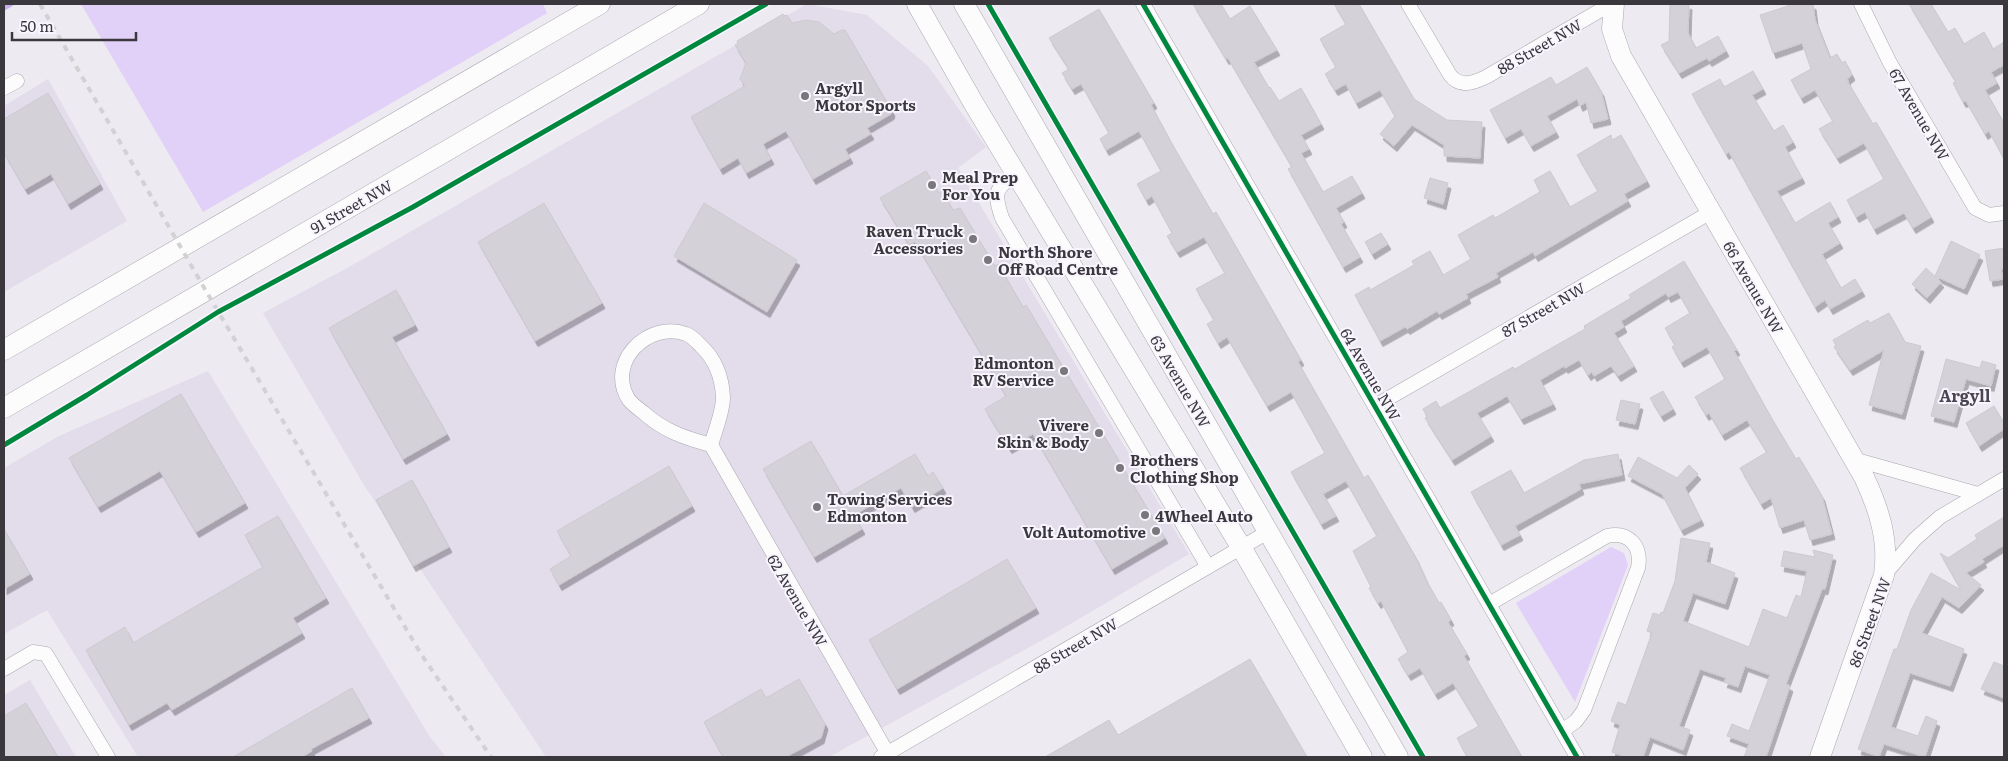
<svg xmlns="http://www.w3.org/2000/svg" width="2008" height="761" viewBox="0 0 2008 761" font-family="Literata,serif">
<style>
.built{fill:#e2dceb}
.green{fill:#e1d0f7}
.lines{fill:none;stroke-linecap:round;stroke-linejoin:round}
.stream{stroke:#caaeeb;stroke-width:5}
.building{fill:#d4d1d8;stroke:#cccad0;filter:url(#shadow)}
.street-casing{stroke:#aaa7ad;stroke-width:15}
.secondary-casing{stroke:#aaa7ad;stroke-width:21}
.street{stroke:#fcfcfd;stroke-width:14}
.secondary{stroke:#fcfcfd;stroke-width:20}
.rail{stroke:#d2d1d3;stroke-width:4;stroke-dasharray:6 6;stroke-linecap:butt}
.cycleway-casing{stroke:#f9f5fe;stroke-width:8}
.cycleway{stroke:#00873e;stroke-width:5}
.poi-dot{fill:#79767c;stroke:#f9f5fe;stroke-width:2}
.labels{text-anchor:middle;dominant-baseline:central;stroke-width:4;stroke-linejoin:round;paint-order:stroke}
.street-label{font-size:15px;fill:#3a383d;stroke:#f9f5fe}
.poi-label{font-size:15px;font-weight:bold;fill:#3a383d;stroke:#f9f5fe;text-anchor:start}
.neighbourhood-label{font-size:16px;font-weight:bold;fill:#4a4550;stroke:#f9f5fe}
</style>
<defs>
<filter id="shadow"><feDropShadow dx="3" dy="5.5" stdDeviation="0" flood-color="#0004"/></filter>
</defs>
<rect width="100%" height="100%" fill="#eeeaf2"/>
<g class="built">
<polygon points="807,4 867,15 928,66 986,147 958,168 1189,554 1055,633 829,757 546,757 364,485 263,313 349,267"/>
<polygon points="48,79 127,221 4,292 4,106"/>
<polygon points="208,371 430,737 446,757 138,757 47,610 4,634 4,468 59,436"/>
<polygon points="30,680 76,757 4,757 4,695"/>
</g>
<g class="green">
<polygon points="81,4 543,4 547,13 203,212"/>
<polygon points="1611,547 1624,553 1628,565 1575,702 1516,603"/>
</g>
<g class="lines">
<polyline class="stream" points="4,8 11,4"/>
</g>
<g class="building">
<polygon points="1193,4 1221,4 1230,19 1250,6 1277,50 1254,62 1269,88 1270,87 1279,101 1301,88 1321,124 1301,135 1309,149 1301,153 1323,192 1352,176 1362,193 1336,208 1344,222 1341,224 1360,257 1343,267 1288,169 1292,167 1228,58 1226,59"/>
<polygon points="1334,4 1359,4 1414,99 1447,120 1482,122 1480,158 1444,156 1444,145 1412,125 1394,146 1380,134 1395,116 1380,90 1356,103 1346,84 1335,90 1325,74 1336,67 1320,39 1346,24"/>
<polygon points="1670,4 1689,4 1688,33 1696,48 1718,36 1726,51 1709,61 1707,58 1679,73 1661,45 1669,41"/>
<polygon points="1788,4 1813,4 1815,20 1830,58 1837,54 1842,63 1845,61 1852,75 1847,79 1849,84 1873,124 1876,122 1931,217 1913,228 1904,213 1874,229 1865,212 1856,217 1847,200 1884,179 1864,143 1837,158 1819,129 1833,121 1815,90 1801,98 1791,80 1811,69 1802,43 1773,53 1760,15 1788,6"/>
<polygon points="1909,4 1931,4 1948,32 1955,28 1964,44 1984,32 1993,49 2004,42 2004,65 1991,72 1997,83 1985,90 2004,123 2004,159 1989,131 1985,134 1966,101 1963,102 1953,83 1956,82"/>
<polygon points="1099,9 1154,103 1151,105 1172,144 1213,214 1216,212 1301,360 1298,362 1346,446 1364,478 1368,475 1415,556 1426,580 1439,603 1441,602 1451,620 1448,622 1467,654 1464,656 1522,757 1467,757 1457,738 1479,726 1453,683 1435,694 1420,668 1408,675 1398,659 1408,652 1381,601 1378,603 1369,588 1371,587 1353,551 1377,536 1346,481 1323,494 1336,516 1321,524 1291,472 1325,453 1305,417 1291,392 1267,406 1227,337 1218,343 1207,324 1214,320 1196,289 1225,273 1204,237 1177,252 1167,236 1172,233 1152,196 1146,200 1137,184 1161,171 1139,131 1106,150 1100,139 1109,133 1081,84 1072,89 1062,73 1069,69 1049,38"/>
<polygon points="783,14 785,16 787,15 792,23 806,20 819,22 834,34 842,30 845,30 892,111 891,114 867,128 871,134 845,149 850,158 813,179 786,131 763,144 771,159 746,173 738,158 720,169 691,117 745,86 740,79 746,63 735,45 738,43 737,41"/>
<polygon points="1587,67 1601,91 1608,119 1591,123 1586,102 1580,106 1577,99 1547,116 1556,132 1531,146 1521,129 1505,138 1490,110 1551,77 1556,85"/>
<polygon points="1753,71 1763,89 1752,95 1774,131 1783,125 1793,142 1785,147 1802,178 1777,191 1795,223 1830,202 1838,217 1828,223 1840,243 1822,254 1841,288 1855,279 1862,291 1830,309 1825,300 1815,307 1729,152 1726,154 1692,94 1720,79 1724,87"/>
<polygon points="48,93 100,184 68,204 51,174 25,189 4,153 4,119"/>
<polygon points="1611,135 1612,140 1621,135 1647,181 1624,194 1628,201 1535,256 1533,252 1496,273 1498,277 1466,294 1468,298 1439,314 1437,311 1407,329 1405,327 1380,341 1355,295 1369,287 1370,290 1414,265 1412,261 1430,251 1443,275 1471,259 1458,235 1493,215 1495,218 1540,192 1534,180 1550,171 1570,207 1598,191 1577,155"/>
<polygon points="926,171 939,193 942,191 953,210 960,208 995,266 998,264 1023,307 1026,305 1165,538 1112,569 1033,434 1009,448 985,409 1006,396 915,242 909,245 880,198"/>
<polygon points="1430,178 1448,183 1443,204 1424,198"/>
<polygon points="544,203 602,303 535,341 478,242"/>
<polygon points="704,203 797,260 767,312 674,256"/>
<polygon points="1381,233 1388,244 1372,254 1365,242"/>
<polygon points="1951,241 1980,255 1964,289 1935,276"/>
<polygon points="2004,248 2004,269 2001,269 2003,279 1990,281 1985,251"/>
<polygon points="1684,261 1737,350 1734,351 1772,419 1796,459 1799,457 1822,496 1832,534 1810,540 1804,520 1780,528 1771,498 1761,504 1740,468 1767,452 1747,420 1722,435 1709,413 1706,415 1695,397 1725,379 1707,347 1681,362 1672,347 1675,345 1665,328 1690,313 1678,292 1668,297 1666,293 1621,321 1624,327 1614,333 1634,366 1618,376 1611,366 1594,376 1592,372 1588,375 1579,360 1565,368 1564,366 1540,380 1553,404 1521,419 1507,396 1477,413 1491,436 1452,460 1425,418 1427,417 1423,409 1436,401 1440,408 1513,367 1515,369 1548,350 1585,329 1584,326 1631,298 1629,295"/>
<polygon points="1926,268 1941,282 1927,298 1912,284"/>
<polygon points="396,290 415,325 392,337 447,434 403,459 329,328"/>
<polygon points="1889,313 1905,342 1921,346 1902,414 1869,405 1884,350 1850,370 1834,347 1836,346 1833,340 1868,320 1870,323"/>
<polygon points="1946,359 1980,368 1982,361 1996,365 1991,386 1966,379 1954,422 1931,416"/>
<polygon points="1663,391 1673,409 1661,416 1650,398"/>
<polygon points="181,394 245,503 196,532 160,471 98,507 69,458"/>
<polygon points="1621,400 1640,404 1635,424 1616,420"/>
<polygon points="1994,406 2004,423 2004,429 1979,446 1966,423"/>
<polygon points="811,441 843,496 915,454 928,476 933,472 943,488 912,507 901,488 854,515 862,529 814,557 763,469"/>
<polygon points="1618,454 1622,475 1579,484 1581,489 1515,526 1520,535 1501,545 1471,492 1511,470 1524,493 1584,460"/>
<polygon points="1638,457 1677,478 1689,465 1698,474 1685,488 1701,520 1681,530 1662,494 1628,476"/>
<polygon points="669,466 692,506 559,585 550,569 571,556 557,531"/>
<polygon points="412,480 449,547 413,566 376,500"/>
<polygon points="278,516 326,598 293,618 302,633 172,710 167,703 129,725 86,650 125,627 133,643 263,567 245,535"/>
<polygon points="2004,517 2004,545 1982,559 1984,562 1966,573 1981,585 1959,608 1942,597 1922,633 1964,649 1950,686 1910,673 1891,727 1918,736 1926,716 1937,721 1925,757 1884,744 1879,757 1858,749 1894,649 1897,649 1911,610 1931,573 1961,590 1940,553 1948,558 1977,539 1975,535"/>
<polygon points="4,529 30,574 4,589"/>
<polygon points="1681,538 1710,543 1706,562 1735,573 1725,604 1693,593 1683,621 1749,647 1763,609 1787,618 1796,595 1801,597 1807,571 1781,566 1784,551 1815,557 1813,550 1833,555 1825,589 1822,589 1786,684 1790,686 1766,757 1744,757 1749,744 1727,736 1732,724 1749,731 1770,675 1745,666 1738,687 1724,682 1726,678 1700,669 1679,726 1690,730 1683,750 1650,737 1643,757 1626,757 1612,752 1620,725 1611,721 1618,702 1626,705 1652,633 1647,631 1653,613 1660,615 1661,612 1663,613 1675,581"/>
<polygon points="1007,559 1036,608 897,689 869,640"/>
<polygon points="1250,659 1307,757 1045,757 1109,720 1118,735"/>
<polygon points="1994,662 2004,666 2004,698 1981,689"/>
<polygon points="799,679 825,724 821,738 786,757 723,757 704,722 761,689 766,698"/>
<polygon points="352,688 369,718 311,749 312,751 302,757 233,757"/>
<polygon points="26,703 58,757 4,757 4,716"/>
</g>
<g class="lines">
<g class="street-casing">
<g id="street">
<polyline points="1143,4 1577,757"/>
<path d="M1408,4l42,71c10,13 23,8 36,2l125,-73"/>
<polyline points="1861,4 1890,63 1975,208 1989,215 2004,213"/>
<polyline points="4,88 17,81"/>
<path d="M1017,175c-23,12 -23,19 -15,43l206,349"/>
<polyline points="1375,406 1711,212"/>
<path d="M711,445c4,-14 12,-33 12,-48 -1,-19 -8,-38 -22,-51 -4,-4 -9,-10 -15,-12 -38,-14 -81,29 -57,66 4,5 10,9 15,13 20,18 41,25 67,32l177,309"/>
<polyline points="1853,459 1978,494"/>
<polyline points="1884,575 1915,539 1940,517 2004,479"/>
<path d="M1489,604l118,-68c23,-5 35,11 31,32l-54,142 -8,11 -14,10"/>
<polyline points="4,669 33,652 46,654 108,757"/>
<polyline points="881,757 1268,532"/>
</g>
</g>
<g class="secondary-casing">
<g id="secondary">
<polyline points="917,4 974,104 1241,547 1362,757"/>
<polyline points="964,4 1398,757"/>
<path d="M1614,4l-2,25 9,27 243,421c15,32 25,63 20,98l-64,182"/>
<polyline points="4,350 600,4"/>
<polyline points="4,408 699,4"/>
</g>
</g>
<use href="#street" class="street"/>
<use href="#secondary" class="secondary"/>
<polyline class="rail" points="40,4 206,291 421,654 491,757"/>
<g class="cycleway-casing">
<g id="cycleway">
<polyline points="988,4 1423,757"/>
<polyline points="1143,4 1577,757"/>
<polyline points="4,445 87,395 218,312 413,207 766,4"/>
</g>
</g>
<use href="#cycleway" class="cycleway"/>
</g>
<g class="poi-dot">
<circle cx="805" cy="96" r="5"/>
<circle cx="932" cy="185" r="5"/>
<circle cx="973" cy="239" r="5"/>
<circle cx="988" cy="260" r="5"/>
<circle cx="1064" cy="371" r="5"/>
<circle cx="1099" cy="433" r="5"/>
<circle cx="1120" cy="468" r="5"/>
<circle cx="817" cy="507" r="5"/>
<circle cx="1145" cy="515" r="5"/>
<circle cx="1156" cy="531" r="5"/>
</g>
<g class="labels">
<g class="street-label">
<text transform="translate(1539 46) rotate(-30)">88 Street NW</text>
<text transform="translate(1920 114) rotate(60)">67 Avenue NW</text>
<text transform="translate(351 206) rotate(-30)">91 Street NW</text>
<text transform="translate(1754 287) rotate(60)">66 Avenue NW</text>
<text transform="translate(1543 309) rotate(-30)">87 Street NW</text>
<text transform="translate(1371 374) rotate(60)">64 Avenue NW</text>
<text transform="translate(1181 381) rotate(60)">63 Avenue NW</text>
<text transform="translate(798 600) rotate(60)">62 Avenue NW</text>
<text transform="translate(1869 622) rotate(-70)">86 Street NW</text>
<text transform="translate(1075 645) rotate(-30)">88 Street NW</text>
</g>
<g class="poi-label">
<text x="815" y="87">Argyll<tspan x="815" dy="17">Motor Sports</tspan></text>
<text x="942" y="176">Meal Prep<tspan x="942" dy="17">For You</tspan></text>
<text x="963" y="230" text-anchor="end">Raven Truck<tspan x="963" dy="17">Accessories</tspan></text>
<text x="998" y="251">North Shore<tspan x="998" dy="17">Off Road Centre</tspan></text>
<text x="1054" y="362" text-anchor="end">Edmonton<tspan x="1054" dy="17">RV Service</tspan></text>
<text x="1089" y="424" text-anchor="end">Vivere<tspan x="1089" dy="17">Skin &amp; Body</tspan></text>
<text x="1130" y="459">Brothers<tspan x="1130" dy="17">Clothing Shop</tspan></text>
<text x="827" y="498">Towing Services<tspan x="827" dy="17">Edmonton</tspan></text>
<text x="1155" y="515">4Wheel Auto</text>
<text x="1146" y="531" text-anchor="end">Volt Automotive</text>
</g>
<g class="neighbourhood-label">
<text x="1965" y="395">Argyll</text>
</g>
</g>
<rect width="2008" height="761" fill="none" stroke="#3a383d" stroke-width="10"/>
<path d="M12 32v8h124v-8" fill="none" stroke="#3a383d" stroke-width="2.5"/>
<text x="20" y="32" font-size="15" fill="#3a383d" stroke="#f9f5fe" stroke-width="4" paint-order="stroke">50 m</text>
</svg>
